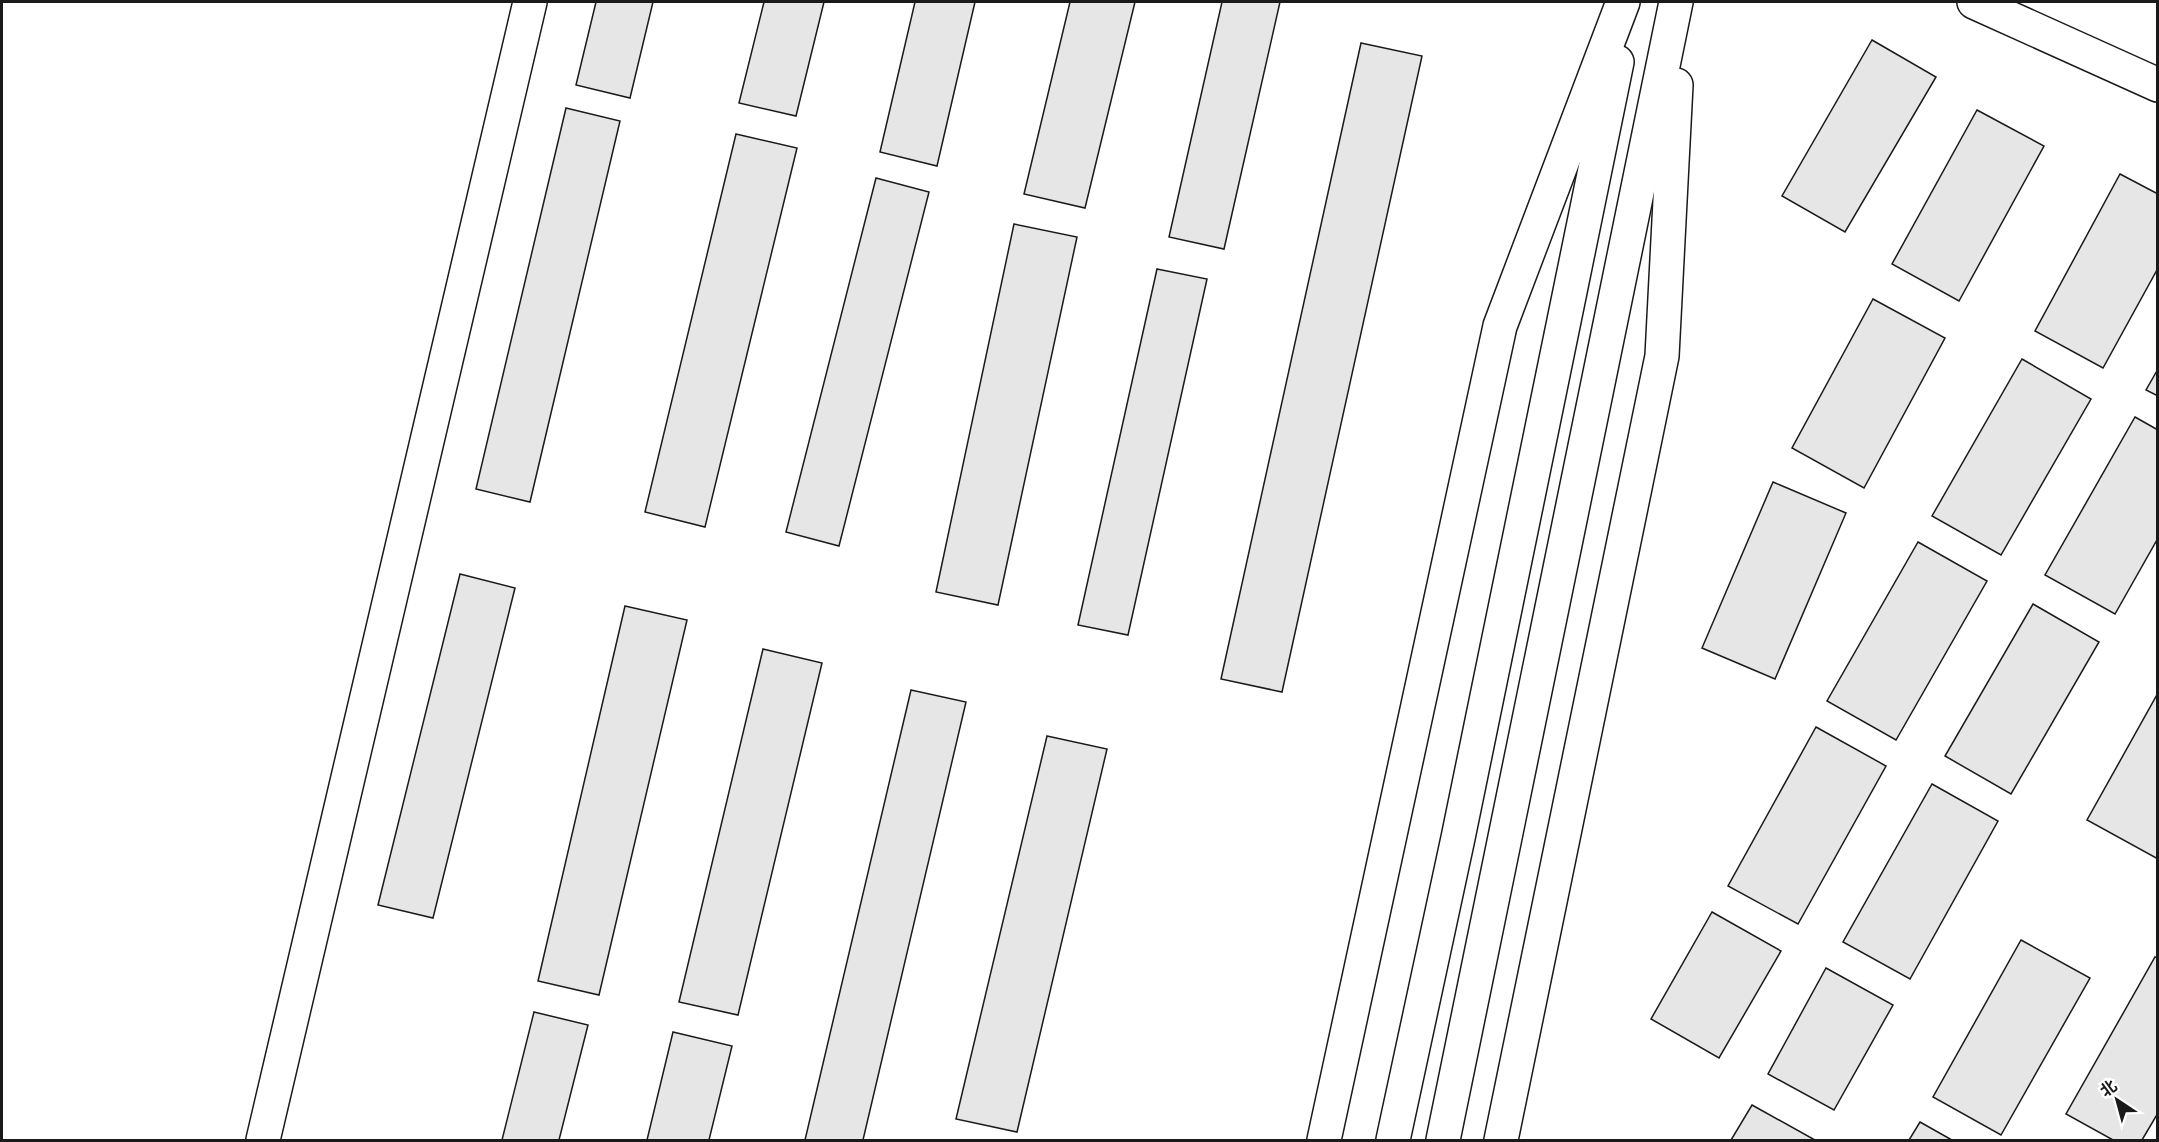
<svg xmlns="http://www.w3.org/2000/svg" width="2159" height="1142" viewBox="0 0 2159 1142" font-family="Jost,'Noto Sans SC',sans-serif">
<style>
.building{fill:#e6e6e6;stroke:#1a1a1a;stroke-width:1.5}
.lines{fill:none;stroke-linecap:round;stroke-linejoin:round}
.minor-casing{stroke:#1a1a1a;stroke-width:36}
.major-casing{stroke:#1a1a1a;stroke-width:36}
.minor{stroke:#fff;stroke-width:33}
.major{stroke:#fff;stroke-width:33}
</style>
<rect width="100%" height="100%" fill="#fff"/>
<g class="building">
<polygon points="596,2 653,2 630,98 576,85"/>
<polygon points="764,2 824,2 796,116 739,103"/>
<polygon points="915,2 975,2 937,166 880,152"/>
<polygon points="1070,2 1135,2 1085,208 1024,194"/>
<polygon points="1222,2 1280,2 1224,249 1169,237"/>
<polygon points="1872,40 1936,77 1845,232 1782,196"/>
<polygon points="1361,43 1422,56 1282,692 1221,679"/>
<polygon points="566,108 620,121 530,502 476,489"/>
<polygon points="1977,110 2044,146 1959,301 1892,264"/>
<polygon points="736,134 797,148 705,527 645,512"/>
<polygon points="2120,174 2158,194 2158,268 2103,368 2035,331"/>
<polygon points="876,178 929,192 839,546 786,532"/>
<polygon points="1014,224 1077,237 998,605 936,592"/>
<polygon points="1157,269 1207,279 1128,635 1078,625"/>
<polygon points="1873,299 1945,338 1864,488 1792,448"/>
<polygon points="2022,359 2091,399 2001,555 1932,516"/>
<polygon points="2158,369 2158,396 2146,390"/>
<polygon points="2135,417 2158,430 2158,538 2115,614 2045,575"/>
<polygon points="1773,482 1846,513 1775,679 1702,648"/>
<polygon points="1918,542 1987,581 1896,740 1827,701"/>
<polygon points="460,574 515,588 433,918 378,905"/>
<polygon points="2033,604 2099,642 2011,794 1945,756"/>
<polygon points="625,606 687,620 599,995 538,981"/>
<polygon points="763,649 822,663 738,1015 679,1002"/>
<polygon points="911,690 966,702 863,1140 805,1140"/>
<polygon points="2158,693 2158,859 2087,820"/>
<polygon points="1816,727 1886,766 1798,924 1728,886"/>
<polygon points="1047,736 1107,749 1017,1132 956,1119"/>
<polygon points="1932,784 1998,821 1910,979 1843,942"/>
<polygon points="1712,912 1781,951 1719,1058 1651,1019"/>
<polygon points="2021,940 2090,978 2001,1135 1933,1097"/>
<polygon points="2155,957 2158,958 2158,1113 2142,1140 2113,1140 2066,1114"/>
<polygon points="1826,968 1893,1005 1834,1110 1768,1074"/>
<polygon points="534,1012 588,1025 559,1140 502,1140"/>
<polygon points="673,1032 732,1046 709,1140 647,1140"/>
<polygon points="1752,1105 1815,1140 1731,1140"/>
<polygon points="1920,1122 1952,1140 1909,1140"/>
</g>
<g class="lines">
<g class="minor-casing">
<g id="minor">
<polyline points="1974,2 2158,85"/>
<polyline points="263,1140 530,2"/>
</g>
</g>
<g class="major-casing">
<g id="major">
<polyline points="1324,1140 1500,326 1623,2"/>
<polyline points="1393,1140 1458,838 1617,62"/>
<polyline points="1443,1140 1676,2"/>
<polyline points="1501,1140 1662,356 1676,85"/>
</g>
</g>
<use href="#minor" class="minor"/>
<use href="#major" class="major"/>
</g>
<rect width="2159" height="1142" fill="none" stroke="#1a1a1a" stroke-width="6"/>
<g transform="translate(2117 1100) rotate(324)" stroke="#ffffff" stroke-width="4.5" paint-order="stroke">
<path d="M0-4.5L10 22L0 15L-10 22Z" fill="#1a1a1a"/>
<text y="-9" font-size="16" font-weight="bold" text-anchor="middle" fill="#1a1a1a">北</text>
</g>
</svg>
